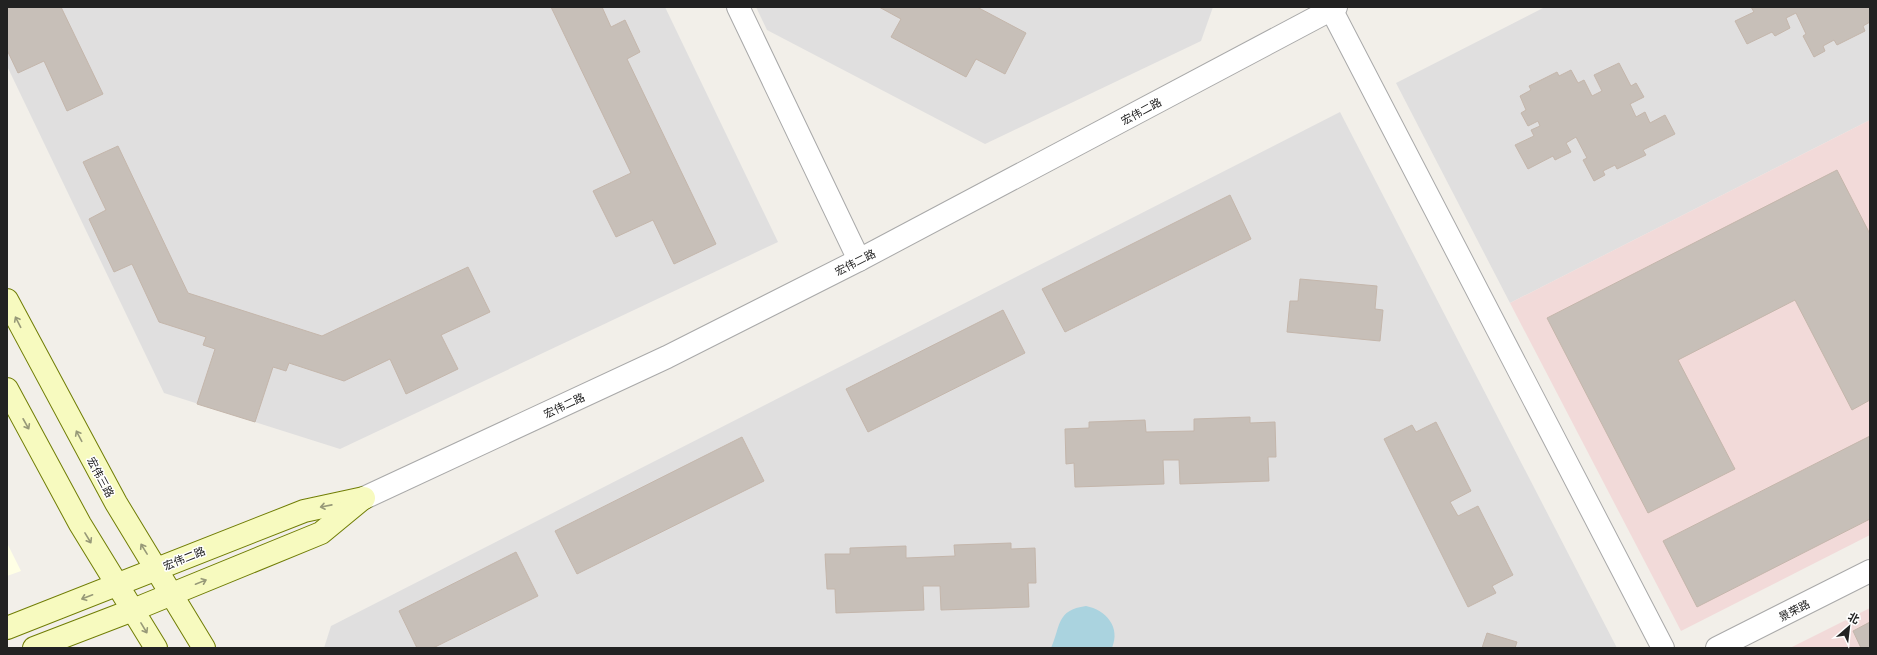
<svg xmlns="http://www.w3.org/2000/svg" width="1877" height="655" viewBox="0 0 1877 655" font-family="Manrope,'Noto Sans SC',sans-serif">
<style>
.residential{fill:#e0dfdf}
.commercial{fill:#f2dad9}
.education{fill:#ffffe5}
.water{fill:#aad3df}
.building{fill:#c7bfb8;stroke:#c4b6ab}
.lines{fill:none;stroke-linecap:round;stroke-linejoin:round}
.street-casing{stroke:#a9a9a9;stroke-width:24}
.secondary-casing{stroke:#707d05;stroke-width:24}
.street{stroke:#fff;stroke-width:22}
.secondary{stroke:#f7fabf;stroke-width:22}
.oneway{stroke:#979978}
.labels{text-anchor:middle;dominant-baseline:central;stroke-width:3;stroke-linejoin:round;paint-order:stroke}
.street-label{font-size:11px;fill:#222;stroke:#fff}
</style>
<rect width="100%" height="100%" fill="#f2efe9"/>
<g class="residential">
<polygon points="7,7 665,7 778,242 340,449 164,393 7,66"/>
<polygon points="756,7 1213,7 1201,41 985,144 767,30"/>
<polygon points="1545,7 1870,7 1870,120 1510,303 1396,83"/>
<polygon points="1340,112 1617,648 324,648 331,626"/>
</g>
<g class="commercial">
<polygon points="1870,120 1870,535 1681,631 1510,303"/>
<polygon points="1870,608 1870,648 1790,648"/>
</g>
<polygon class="education" points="7,543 21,571 7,576"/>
<path class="water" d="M1086,606c20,4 35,21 26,42h-61c10,-22 5,-38 35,-42z"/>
<g class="building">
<polygon points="7,7 61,7 103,94 67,111 44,61 18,73 7,50"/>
<polygon points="551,7 602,7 611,27 625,20 640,52 627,59 716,244 674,264 653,220 616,237 593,191 631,173"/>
<polygon points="879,7 977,7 1026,33 1005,74 976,59 966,77 891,37 901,19"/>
<polygon points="1751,7 1870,7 1870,22 1863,26 1865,31 1837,45 1834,40 1823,46 1825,51 1814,57 1803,36 1806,34 1796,13 1786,18 1790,28 1775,36 1772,32 1747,44 1735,21 1754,12"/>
<polygon points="1619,63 1631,86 1636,83 1644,97 1630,104 1636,117 1645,112 1650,123 1665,115 1675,134 1643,150 1646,155 1617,169 1615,165 1603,171 1605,175 1594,181 1583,160 1587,158 1576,137 1566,143 1571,152 1555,160 1553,156 1528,169 1515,145 1534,136 1531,130 1540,126 1538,121 1528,126 1521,113 1526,110 1520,96 1531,90 1529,86 1557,72 1559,76 1571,70 1578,83 1584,80 1592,96 1602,91 1594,75"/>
<polygon points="118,146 188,293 322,336 468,267 490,312 441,335 458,369 406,394 390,359 344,381 289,363 286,371 273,367 255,422 197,404 215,349 203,345 206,337 159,322 132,264 114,272 89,219 106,210 83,162"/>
<polygon points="1837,170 1870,234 1870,400 1852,410 1795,300 1678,360 1735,469 1648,513 1547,318"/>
<polygon points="1230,195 1251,239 1065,332 1042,289"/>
<polygon points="1300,279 1377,286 1375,309 1383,310 1380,341 1287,332 1290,301 1298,301"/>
<polygon points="1003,310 1025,353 868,432 846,389"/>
<polygon points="1250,417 1250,423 1275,422 1276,457 1268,457 1269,481 1180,484 1179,460 1163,460 1164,484 1075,487 1074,463 1066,464 1065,429 1089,428 1089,422 1145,420 1146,432 1194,431 1194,419"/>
<polygon points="1436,422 1471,491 1450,502 1458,516 1478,506 1513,575 1492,586 1496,593 1468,607 1384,439 1412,425 1416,432"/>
<polygon points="1870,436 1870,519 1697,607 1663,541"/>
<polygon points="742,437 764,481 577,574 555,531"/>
<polygon points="1011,543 1011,549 1035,548 1036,583 1028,583 1029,607 941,610 940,586 923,586 924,610 836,613 835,589 827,589 825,554 850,554 850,548 906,546 906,558 955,556 954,545"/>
<polygon points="516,552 538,596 433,648 417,648 399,611"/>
<polygon points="1870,622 1870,648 1861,648 1853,631"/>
<polygon points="1487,633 1517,642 1515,648 1482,648"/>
</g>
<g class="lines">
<g class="street-casing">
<g id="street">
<polyline points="738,7 859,260"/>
<polyline points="1330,7 1663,648"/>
<polyline points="364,498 667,357 859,260 1336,7"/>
<polyline points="1717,648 1870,571"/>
</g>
</g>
<g class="secondary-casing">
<g id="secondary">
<polyline points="7,300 116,503 204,648"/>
<polyline points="7,389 80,524 156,648"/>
<polyline points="7,628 304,511 364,498"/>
<polyline points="34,648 133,610 321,533 361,500"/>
</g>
</g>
<use href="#street" class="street"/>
<use href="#secondary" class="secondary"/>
</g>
<defs><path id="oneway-shaft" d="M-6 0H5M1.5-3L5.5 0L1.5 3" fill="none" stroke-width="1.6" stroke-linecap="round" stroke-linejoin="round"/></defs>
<g class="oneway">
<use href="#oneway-shaft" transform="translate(18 322) rotate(-117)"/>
<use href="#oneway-shaft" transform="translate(26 424) rotate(61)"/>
<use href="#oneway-shaft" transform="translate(79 436) rotate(-118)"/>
<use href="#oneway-shaft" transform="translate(326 506) rotate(169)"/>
<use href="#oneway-shaft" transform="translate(88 538) rotate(59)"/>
<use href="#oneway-shaft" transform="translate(144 549) rotate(-122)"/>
<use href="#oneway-shaft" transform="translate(201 582) rotate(-22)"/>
<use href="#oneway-shaft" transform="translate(87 597) rotate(159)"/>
<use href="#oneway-shaft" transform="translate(144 628) rotate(59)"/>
</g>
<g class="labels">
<g class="street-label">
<text transform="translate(1141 111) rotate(-28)">宏伟二路</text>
<text transform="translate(855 262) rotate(-27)">宏伟二路</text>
<text transform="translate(564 405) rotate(-25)">宏伟二路</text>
<text transform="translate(101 477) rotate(62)">宏伟三路</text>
<text transform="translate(184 558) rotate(-22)">宏伟二路</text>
<text transform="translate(1794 610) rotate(-27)">景荣路</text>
</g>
</g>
<rect width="1877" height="655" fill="none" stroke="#222222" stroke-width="16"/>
<g transform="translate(1849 627) rotate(28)" stroke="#ffffff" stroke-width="3" paint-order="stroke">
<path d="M0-3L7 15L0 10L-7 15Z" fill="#222222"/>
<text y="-6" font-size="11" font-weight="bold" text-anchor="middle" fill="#222222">北</text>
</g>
</svg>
